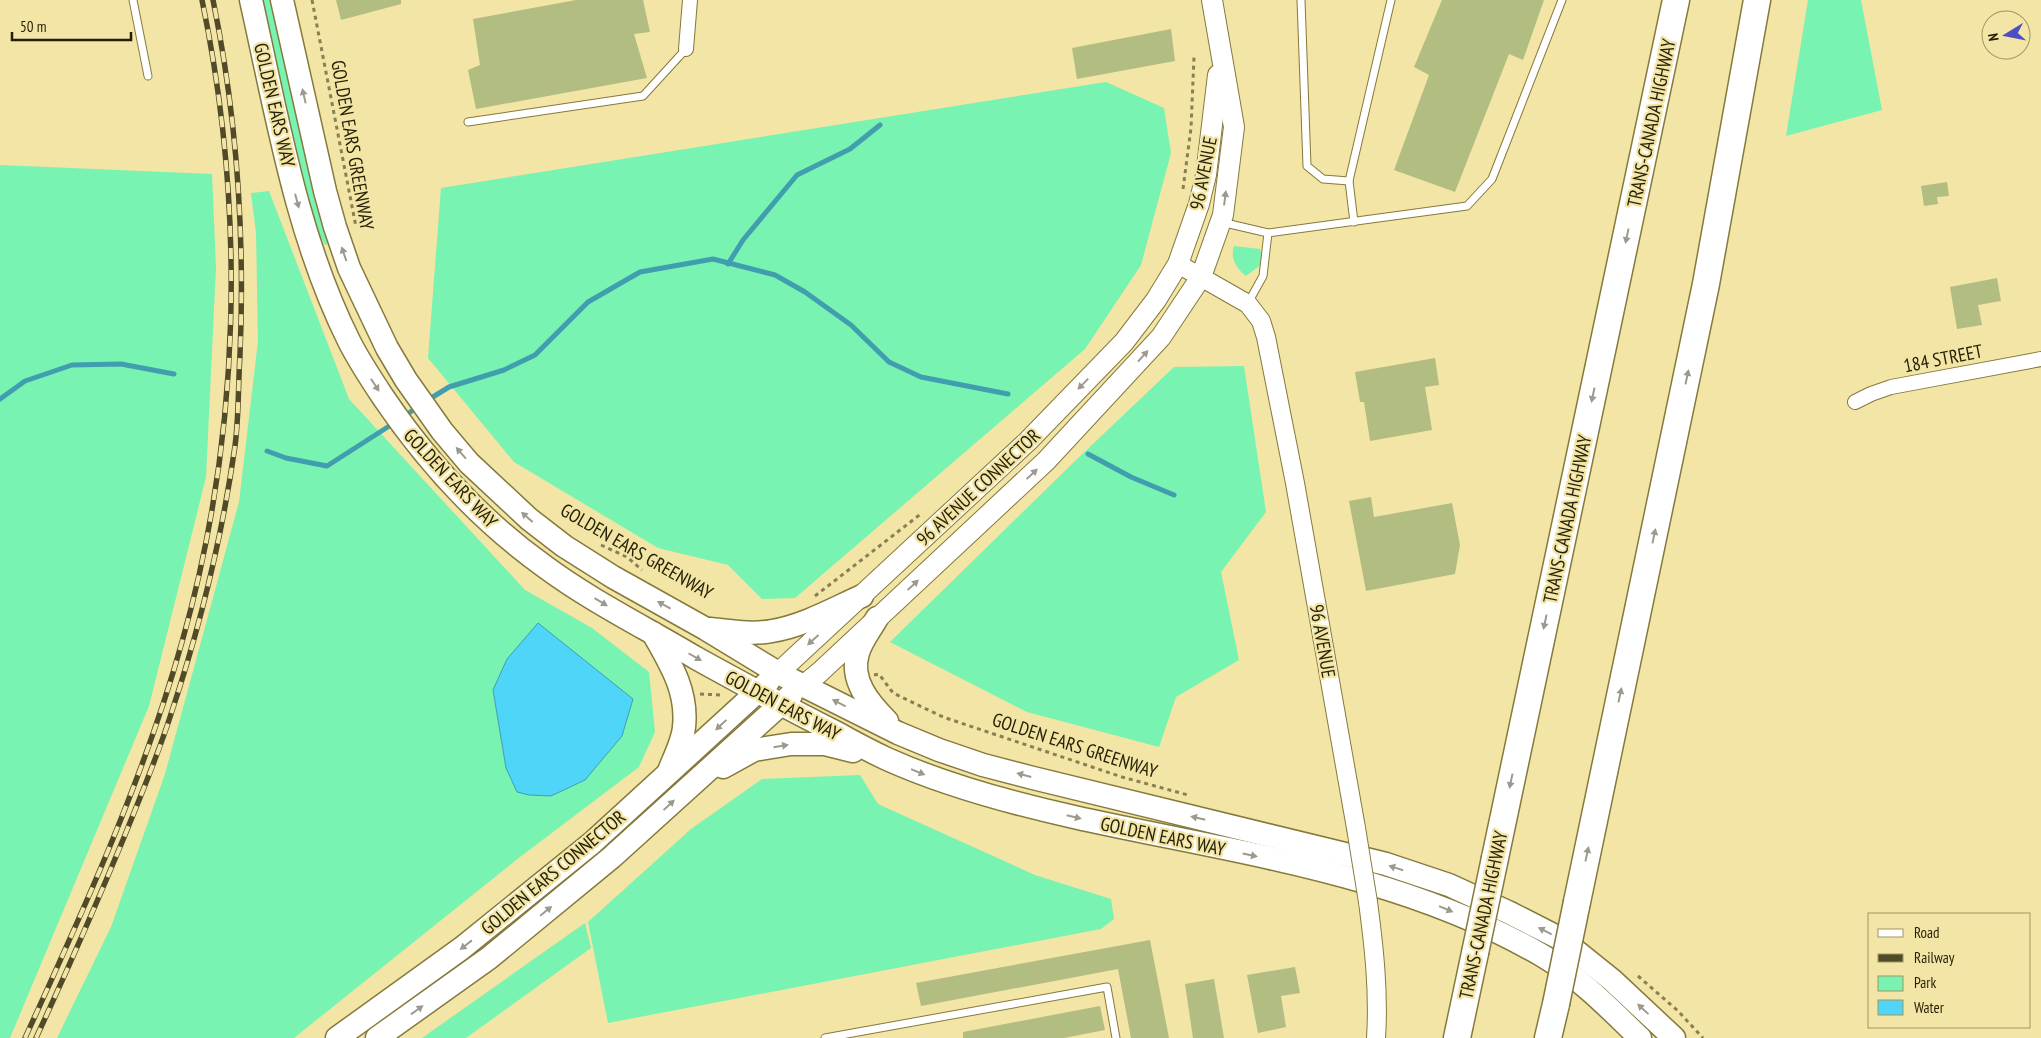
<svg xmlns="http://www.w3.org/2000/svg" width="2041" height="1038" viewBox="0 0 2041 1038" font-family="'PT Sans Narrow',sans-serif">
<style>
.green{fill:#78f3b1}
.water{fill:#4ed5f7;stroke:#419eaf}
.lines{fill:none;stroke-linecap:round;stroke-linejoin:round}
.stream{stroke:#419eaf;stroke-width:5}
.building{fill:#b2be81}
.service-casing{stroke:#85793c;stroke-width:9}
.minor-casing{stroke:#85793c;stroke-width:16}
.tertiary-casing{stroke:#85793c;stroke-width:20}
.secondary-casing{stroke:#85793c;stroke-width:22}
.primary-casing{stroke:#85793c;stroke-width:25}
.motorway-casing{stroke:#85793c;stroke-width:29}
.path{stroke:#887f53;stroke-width:3;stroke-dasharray:4 4;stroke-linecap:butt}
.service{stroke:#fff;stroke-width:7}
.minor{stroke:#fff;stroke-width:14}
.tertiary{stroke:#fff;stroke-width:18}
.secondary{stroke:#fff;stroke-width:20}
.primary{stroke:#fff;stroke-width:22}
.motorway{stroke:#fff;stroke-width:26}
.rail-casing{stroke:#514a29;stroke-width:5.5}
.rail{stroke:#f2e5a5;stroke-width:4;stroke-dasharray:11;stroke-linecap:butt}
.tertiary-bridge-casing{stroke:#85793c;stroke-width:20;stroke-linecap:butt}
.motorway-bridge-casing{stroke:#85793c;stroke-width:29;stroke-linecap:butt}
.tertiary-bridge{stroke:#fff;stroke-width:18}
.motorway-bridge{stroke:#fff;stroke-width:26}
.oneway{fill:#9c9a8f}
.labels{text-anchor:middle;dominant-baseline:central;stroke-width:4.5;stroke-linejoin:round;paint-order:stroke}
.street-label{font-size:19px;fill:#241f06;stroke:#f2e5a5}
</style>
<rect width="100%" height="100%" fill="#f2e5a5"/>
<g class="green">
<polygon points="261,0 271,0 314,189 329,243 325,245 317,231 306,191"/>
<polygon points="1808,0 1861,0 1882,110 1786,136"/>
<polygon points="1106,82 1164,108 1171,153 1141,265 1085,349 795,598 762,599 728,565 658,548 514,462 428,358 441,188"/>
<polygon points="0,165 212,174 216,267 206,477 149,706 10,1038 0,1038"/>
<polygon points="269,191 349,399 525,590 592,628 649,672 655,732 639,767 520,857 294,1038 57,1038 111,927 165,774 239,502 258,341 256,233 251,193"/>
<path d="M1234,246l26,3 3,14 -17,13c-10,-8 -16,-18 -12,-30z"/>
<polygon points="1244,366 1266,512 1221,572 1239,660 1176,697 1159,747 1027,712 890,642 1075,461 1174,367"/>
<polygon points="860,775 878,804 1035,875 1111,899 1114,919 1101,929 608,1023 588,922 691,829 762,779"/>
<polygon points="585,923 591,948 466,1038 422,1038"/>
</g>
<polygon class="water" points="538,623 633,699 622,736 585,780 551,796 529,795 517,792 506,768 493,690 507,659"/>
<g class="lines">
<g class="stream">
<polyline points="728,264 743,240 797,175 850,149 880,125"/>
<polyline points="0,399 25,381 72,365 121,364 174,374"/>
<polyline points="428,400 449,387 504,370 535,355 588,302 640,272 713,259 775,275 805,292 851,325 889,362 921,377 1008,394"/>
<polyline points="403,417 419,406"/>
<polyline points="267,451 286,458 327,466 394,423"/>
<polyline points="1088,454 1131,477 1174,495"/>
</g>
</g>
<g class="building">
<polygon points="336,0 401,0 401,4 341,20"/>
<polygon points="576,0 643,0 650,32 634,34 647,78 476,109 468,70 480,65 473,19"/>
<polygon points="1442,0 1544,0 1523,60 1509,54 1455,192 1394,170 1429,75 1414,67"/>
<polygon points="1171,29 1175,61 1077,79 1072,48"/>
<polygon points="1947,182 1949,196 1937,197 1938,204 1924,206 1921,186"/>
<polygon points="1997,278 2001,301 1978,305 1982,325 1957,329 1950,287"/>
<polygon points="1435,358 1439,385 1425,387 1432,430 1370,441 1364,402 1360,402 1355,372"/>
<polygon points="1371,497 1374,517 1452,503 1460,545 1455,574 1366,591 1349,501"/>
<polygon points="1150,940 1169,1038 1131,1038 1118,969 921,1006 916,983"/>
<polygon points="1295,967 1300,993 1281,996 1286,1027 1258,1033 1247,975"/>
<polygon points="1214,979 1224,1038 1193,1038 1185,984"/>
<polygon points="1100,1006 1105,1030 1064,1038 963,1038 963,1032"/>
</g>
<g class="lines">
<g class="service-casing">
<g id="service">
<polyline points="133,0 148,76"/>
<polyline points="1301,0 1307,166 1323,179 1349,181"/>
<polyline points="468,122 643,96 686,49"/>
<polyline points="1221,222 1268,233 1467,206 1492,179 1562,0"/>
<polyline points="1354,222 1349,181 1391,0"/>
<polyline points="1248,303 1263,276 1268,233"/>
<polyline points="825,1038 1107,987 1116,1038"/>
</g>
</g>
<g class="minor-casing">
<g id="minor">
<polyline points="686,49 690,0"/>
<polyline points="1855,402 1871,394 1891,387 2041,359"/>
</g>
</g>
<g class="tertiary-casing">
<g id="tertiary">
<polyline points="1178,264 1248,304 1261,321 1266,337 1295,483 1356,828"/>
<path d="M1368,902c6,45 11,90 8,136"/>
</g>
</g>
<g class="secondary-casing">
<g id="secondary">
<polyline points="778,673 1028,441 1124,342 1156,300 1178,264 1199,204 1206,175 1218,75"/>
<polyline points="803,686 820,672 1046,461 1161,337 1201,277 1223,215 1234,127 1212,0"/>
</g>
</g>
<g class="primary-casing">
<g id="primary">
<path d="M251,0c26,115 45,235 98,341 10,20 22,38 34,56 44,65 97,123 161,169 47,35 102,62 152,92 47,26 93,51 141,75 16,9 33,18 50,26 60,27 124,44 187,58 161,36 331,56 474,142 33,20 64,52 92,79"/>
<polyline points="282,0 325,191 335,227 349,268 387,348 406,380 442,431 469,463 529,519 564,546 613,577 706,629 778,673 898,733 939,750 983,765 1033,778 1386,864 1449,885 1508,912 1561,939 1612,980 1674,1038"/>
<path d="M877,618c-6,11 -16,23 -19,35 -9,27 12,51 29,68"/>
<path d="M710,629c20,2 42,6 62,2 31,-5 61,-22 90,-35"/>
<path d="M653,633c17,30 35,58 31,94 -1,14 -10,31 -15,44"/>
<polyline points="723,767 754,750 791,744 825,744 853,751"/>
<polyline points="337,1038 462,948 592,843 768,682"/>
<polyline points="377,1038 489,958 612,857 791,695"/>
</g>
</g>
<g class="motorway-casing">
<g id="motorway">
<polyline points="1495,858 1676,0"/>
<polyline points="1577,902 1706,284 1757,0"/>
<polyline points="1457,1038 1475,953"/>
<polyline points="1548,1038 1556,1004"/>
</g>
</g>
<g class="path">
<polyline points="312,0 356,227"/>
<polyline points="1183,189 1191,128 1194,57"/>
<polyline points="601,545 627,557 642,570"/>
<polyline points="815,596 922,513"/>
<polyline points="874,675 879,674 893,693 943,717 1122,777 1188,795"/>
<polyline points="700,694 721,695"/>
<polyline points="1638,976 1678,1011 1703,1038"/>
</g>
<use href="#service" class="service"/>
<use href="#minor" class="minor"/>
<use href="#tertiary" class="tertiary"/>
<use href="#secondary" class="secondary"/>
<use href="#primary" class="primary"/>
<use href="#motorway" class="motorway"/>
<g class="rail-casing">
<g id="rail">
<path d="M25,1038c59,-129 119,-260 157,-396 59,-208 64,-431 20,-642"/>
<path d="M36,1038c31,-67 61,-135 89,-203 16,-40 33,-80 46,-121 29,-87 51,-177 64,-268 4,-30 3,-61 5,-91 5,-119 -3,-238 -27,-355"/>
</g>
</g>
<use href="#rail" class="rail"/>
<g class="tertiary-bridge-casing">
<polyline id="tertiary-bridge" points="1356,828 1368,902"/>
</g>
<g class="motorway-bridge-casing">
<g id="motorway-bridge">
<polyline points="1475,953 1495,858"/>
<polyline points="1556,1004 1577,902"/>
</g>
</g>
<use href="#tertiary-bridge" class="tertiary-bridge"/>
<use href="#motorway-bridge" class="motorway-bridge"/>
</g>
<defs><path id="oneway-solid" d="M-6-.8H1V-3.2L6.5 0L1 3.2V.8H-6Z" transform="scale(1.25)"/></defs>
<g class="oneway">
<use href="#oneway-solid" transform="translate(304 96) rotate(-103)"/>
<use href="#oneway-solid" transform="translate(1225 198) rotate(-83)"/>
<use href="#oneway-solid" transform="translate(297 201) rotate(75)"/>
<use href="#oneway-solid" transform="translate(1627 236) rotate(102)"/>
<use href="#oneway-solid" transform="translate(344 254) rotate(-109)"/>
<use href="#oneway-solid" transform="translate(1143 356) rotate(-48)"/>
<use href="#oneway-solid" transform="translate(1687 377) rotate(-78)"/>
<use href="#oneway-solid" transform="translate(1083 384) rotate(134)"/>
<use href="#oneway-solid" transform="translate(375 385) rotate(57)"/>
<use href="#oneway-solid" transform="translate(1593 395) rotate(102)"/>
<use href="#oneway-solid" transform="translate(461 453) rotate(-131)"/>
<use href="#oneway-solid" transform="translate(1032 474) rotate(-43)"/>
<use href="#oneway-solid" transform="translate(527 517) rotate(-139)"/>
<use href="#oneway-solid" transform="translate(1654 536) rotate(-78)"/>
<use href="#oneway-solid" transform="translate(913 585) rotate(-43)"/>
<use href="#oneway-solid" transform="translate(601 602) rotate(31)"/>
<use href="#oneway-solid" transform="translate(664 605) rotate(-151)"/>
<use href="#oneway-solid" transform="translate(1545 622) rotate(102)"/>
<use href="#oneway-solid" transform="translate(813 640) rotate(138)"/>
<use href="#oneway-solid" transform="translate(695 657) rotate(30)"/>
<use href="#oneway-solid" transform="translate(1620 695) rotate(-78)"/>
<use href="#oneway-solid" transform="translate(839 703) rotate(-153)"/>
<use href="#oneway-solid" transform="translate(721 725) rotate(137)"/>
<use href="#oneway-solid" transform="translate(781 746) rotate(-9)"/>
<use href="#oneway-solid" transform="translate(918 772) rotate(22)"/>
<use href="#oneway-solid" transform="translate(1024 775) rotate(-165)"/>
<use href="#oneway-solid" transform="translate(1511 781) rotate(102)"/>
<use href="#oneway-solid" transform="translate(669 805) rotate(-43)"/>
<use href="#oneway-solid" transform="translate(1074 817) rotate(13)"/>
<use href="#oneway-solid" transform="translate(1198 818) rotate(-167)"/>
<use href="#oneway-solid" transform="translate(1587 854) rotate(-78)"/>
<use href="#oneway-solid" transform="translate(1250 855) rotate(12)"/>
<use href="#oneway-solid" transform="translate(1396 868) rotate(-162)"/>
<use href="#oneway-solid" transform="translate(1446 909) rotate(23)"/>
<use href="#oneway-solid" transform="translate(546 911) rotate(-39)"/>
<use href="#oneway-solid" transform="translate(1545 931) rotate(-153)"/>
<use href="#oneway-solid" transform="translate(466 945) rotate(142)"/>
<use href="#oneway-solid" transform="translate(1643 1009) rotate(-137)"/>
<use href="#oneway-solid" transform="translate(417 1010) rotate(-36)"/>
</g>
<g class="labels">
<g class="street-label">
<text transform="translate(275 105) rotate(77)">GOLDEN EARS WAY</text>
<text transform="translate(1651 123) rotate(-78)">TRANS-CANADA HIGHWAY</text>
<text transform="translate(353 145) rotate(80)">GOLDEN EARS GREENWAY</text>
<text transform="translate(1203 173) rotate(-79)">96 AVENUE</text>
<text transform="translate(1943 358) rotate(-11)">184 STREET</text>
<text transform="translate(451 478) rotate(47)">GOLDEN EARS WAY</text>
<text transform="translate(978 487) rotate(-43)">96 AVENUE CONNECTOR</text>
<text transform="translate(1567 519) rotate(-78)">TRANS-CANADA HIGHWAY</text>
<text transform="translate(637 551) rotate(30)">GOLDEN EARS GREENWAY</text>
<text transform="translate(1323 641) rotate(80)">96 AVENUE</text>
<text transform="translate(783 705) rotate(28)">GOLDEN EARS WAY</text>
<text transform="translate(1075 745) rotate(18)">GOLDEN EARS GREENWAY</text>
<text transform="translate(1163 836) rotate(12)">GOLDEN EARS WAY</text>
<text transform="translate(553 872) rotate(-40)">GOLDEN EARS CONNECTOR</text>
<text transform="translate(1483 915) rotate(-78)">TRANS-CANADA HIGHWAY</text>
</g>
</g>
<rect x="1868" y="913" width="162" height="115" fill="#f2e5a5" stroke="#a09665"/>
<rect x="1878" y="929" width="25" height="8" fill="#ffffff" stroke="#a09665"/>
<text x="1914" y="938" font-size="15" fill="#241f06">Road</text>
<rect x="1878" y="954" width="25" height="8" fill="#514a29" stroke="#a09665"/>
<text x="1914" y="963" font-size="15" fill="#241f06">Railway</text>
<rect x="1878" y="976" width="25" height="15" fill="#78f3b1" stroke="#a09665"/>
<text x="1914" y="988" font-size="15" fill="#241f06">Park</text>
<rect x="1878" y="1000" width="25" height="15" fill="#4ed5f7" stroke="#a09665"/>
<text x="1914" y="1013" font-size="15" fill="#241f06">Water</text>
<g transform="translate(2006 35) rotate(260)"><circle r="24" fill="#f2e5a5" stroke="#a09665"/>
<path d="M0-4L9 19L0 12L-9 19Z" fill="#4e4ec4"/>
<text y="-8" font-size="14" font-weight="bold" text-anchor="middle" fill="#241f06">N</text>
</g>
<path d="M12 32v8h119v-8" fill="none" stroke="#241f06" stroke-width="2.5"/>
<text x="20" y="32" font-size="15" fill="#241f06" stroke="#f2e5a5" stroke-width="4" paint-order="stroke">50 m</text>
</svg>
